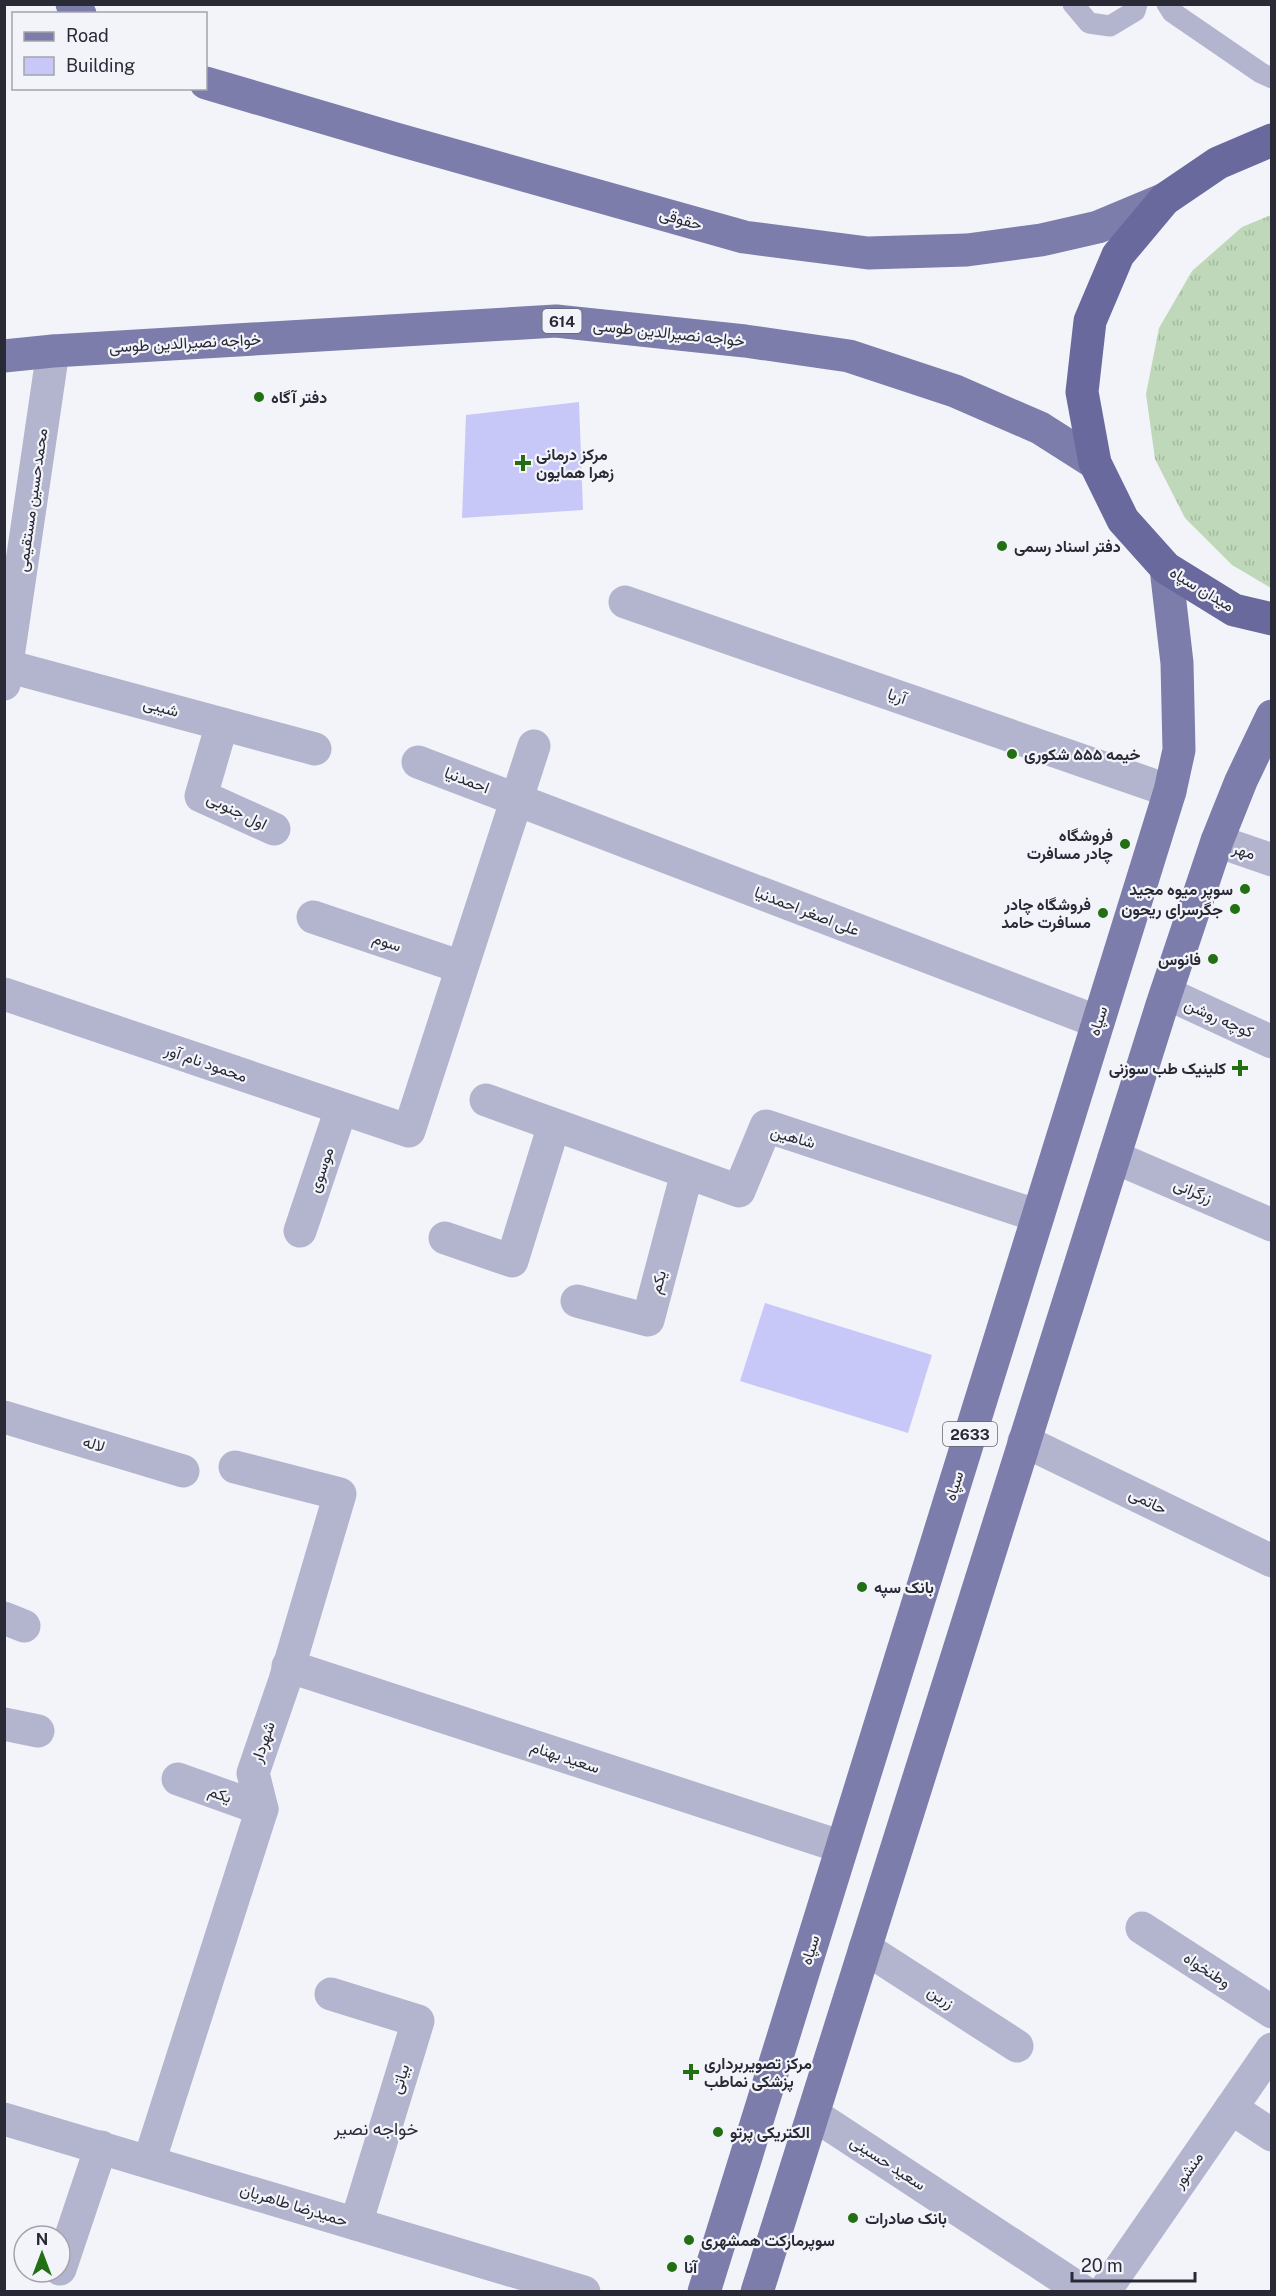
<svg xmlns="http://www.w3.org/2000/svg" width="1276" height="2296" viewBox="0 0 1276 2296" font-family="'Public Sans',Vazirmatn,sans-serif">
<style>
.grass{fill:url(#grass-tufts)}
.building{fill:#c7c8f8}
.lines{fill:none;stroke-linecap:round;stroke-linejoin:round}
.lane{stroke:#b3b4ce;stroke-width:21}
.street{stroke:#b3b4ce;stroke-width:33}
.primary{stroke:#7c7dab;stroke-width:33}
.highway{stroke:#69699e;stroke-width:33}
.poi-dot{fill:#237014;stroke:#f3f4fa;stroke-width:2}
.labels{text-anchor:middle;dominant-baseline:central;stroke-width:4.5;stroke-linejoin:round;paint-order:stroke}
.shield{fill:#f3f4fa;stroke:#666772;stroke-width:1.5}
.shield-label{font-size:15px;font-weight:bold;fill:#2a2a37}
.street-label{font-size:16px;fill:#2a2a37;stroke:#f3f4fa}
.poi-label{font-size:16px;font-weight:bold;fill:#2a2a37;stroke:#f3f4fa;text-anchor:start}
.neighbourhood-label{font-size:18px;fill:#2a2a37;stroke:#f3f4fa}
</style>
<defs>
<pattern id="grass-tufts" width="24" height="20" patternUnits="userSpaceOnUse" patternTransform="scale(1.5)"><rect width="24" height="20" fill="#bed8b9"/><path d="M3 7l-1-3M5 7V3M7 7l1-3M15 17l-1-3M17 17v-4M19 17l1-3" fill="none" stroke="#a3baa0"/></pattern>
</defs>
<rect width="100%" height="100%" fill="#f3f4fa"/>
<polygon class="grass" points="1271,215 1271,588 1232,565 1185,518 1155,459 1146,394 1159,328 1192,271 1242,227"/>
<g class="building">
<polygon points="579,402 583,510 462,518 466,415"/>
<polygon points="765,1303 932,1355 908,1433 740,1381"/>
</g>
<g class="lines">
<g class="lane">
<polyline points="1073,4 1089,23 1110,26 1135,11 1137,4"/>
<polyline points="1167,4 1172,12 1261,73 1272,78"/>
</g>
<g class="street">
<polyline points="625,602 1170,791"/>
<polyline points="7,666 315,749"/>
<polyline points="4,684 53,351"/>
<polyline points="222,724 201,796 274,829"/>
<polyline points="418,762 1098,1022"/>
<polyline points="1217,841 1272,860"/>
<polyline points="313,917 461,967"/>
<polyline points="1166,993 1272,1042"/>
<polyline points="4,994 409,1131 534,746"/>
<polyline points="486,1100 739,1191 766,1126 1038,1216"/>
<polyline points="1114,1157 1272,1225"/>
<polyline points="300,1231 341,1109"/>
<polyline points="445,1238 512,1261 554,1125"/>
<polyline points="577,1301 648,1320 687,1173"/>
<polyline points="4,1417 183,1471"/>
<polyline points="1024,1441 1272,1561"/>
<polyline points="4,1618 24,1626"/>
<polyline points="288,1666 842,1847"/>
<polyline points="4,1724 38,1731"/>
<polyline points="178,1779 262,1809"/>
<polyline points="1142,1928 1272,2012"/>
<polyline points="865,1948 1017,2046"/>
<polyline points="331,1994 418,2021 356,2224"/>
<polyline points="1231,2108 1272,2135"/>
<polyline points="813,2114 1084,2292"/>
<polyline points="4,2119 584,2292"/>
<polyline points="149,2162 262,1809 253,1773 285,1680 340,1494 235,1467"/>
<polyline points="60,2269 101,2147"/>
<polyline points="1104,2292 1272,2049"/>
</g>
<g class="primary">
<polyline points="72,4 80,14"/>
<polyline points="206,83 396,139 744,237 868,253 967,250 1041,240 1098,227 1165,199"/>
<polyline points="4,356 53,351 556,321 745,341 849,356 955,391 1040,428 1095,463"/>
<polyline points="704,2292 1170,791 1179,750 1177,663 1166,568"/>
<polyline points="757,2292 1162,1005 1217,841 1241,781 1272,716"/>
</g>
<polyline class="highway" points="1272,140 1218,163 1165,199 1118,255 1090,321 1082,392 1095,463 1123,520 1166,568 1234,610 1272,619"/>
</g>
<g class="poi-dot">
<circle cx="259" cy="397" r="6"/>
<path d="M520 454h6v6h6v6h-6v6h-6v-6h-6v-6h6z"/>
<circle cx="1002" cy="546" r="6"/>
<circle cx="1012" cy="754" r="6"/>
<circle cx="1125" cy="844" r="6"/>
<circle cx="1245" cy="889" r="6"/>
<circle cx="1235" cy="909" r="6"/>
<circle cx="1103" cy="913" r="6"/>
<circle cx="1213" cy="959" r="6"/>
<path d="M1237 1059h6v6h6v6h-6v6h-6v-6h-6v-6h6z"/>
<circle cx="862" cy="1587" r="6"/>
<path d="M688 2063h6v6h6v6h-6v6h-6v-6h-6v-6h6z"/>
<circle cx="718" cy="2132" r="6"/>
<circle cx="853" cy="2218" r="6"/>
<circle cx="689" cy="2240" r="6"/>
<circle cx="672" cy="2267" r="6"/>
</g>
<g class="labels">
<g class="shield">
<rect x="542.5" y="309" width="39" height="24" rx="4.5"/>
<rect x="943" y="1422" width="54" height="24" rx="4.5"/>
</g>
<g class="shield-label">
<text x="562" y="321">614</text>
<text x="970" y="1434">2633</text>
</g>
<g class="street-label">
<text transform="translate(681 219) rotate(16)">حقوقی</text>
<text transform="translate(669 333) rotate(6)">خواجه نصیرالدین طوسی</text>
<text transform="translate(185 343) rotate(-3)">خواجه نصیرالدین طوسی</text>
<text transform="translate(32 500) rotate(-82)">محمدحسین مستقیمی</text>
<text transform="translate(1202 589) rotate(31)">میدان سپاه</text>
<text transform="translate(897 696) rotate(19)">آریا</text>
<text transform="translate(161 707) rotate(15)">شیبی</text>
<text transform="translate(467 780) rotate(21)">احمدنیا</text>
<text transform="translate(237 811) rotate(26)">اول جنوبی</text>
<text transform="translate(1244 851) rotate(18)">مهر</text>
<text transform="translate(807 911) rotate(21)">علی اصغر احمدنیا</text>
<text transform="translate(387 942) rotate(19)">سوم</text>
<text transform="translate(1219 1018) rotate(24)">کوچه روشن</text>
<text transform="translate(1098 1021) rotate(-73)">سپاه</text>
<text transform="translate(206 1063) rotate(19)">محمود نام آور</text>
<text transform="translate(793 1137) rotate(16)">شاهین</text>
<text transform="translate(321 1170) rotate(-71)">موسوی</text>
<text transform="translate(1193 1191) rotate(23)">زرگرانی</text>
<text transform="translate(658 1282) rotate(-75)">یکم</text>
<text transform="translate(94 1444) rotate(17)">لاله</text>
<text transform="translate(954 1486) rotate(-73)">سپاه</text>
<text transform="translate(1148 1501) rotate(26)">حاتمی</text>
<text transform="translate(263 1742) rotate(-71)">شهردار</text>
<text transform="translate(565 1757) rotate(18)">سعید بهنام</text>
<text transform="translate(220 1794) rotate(20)">یکم</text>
<text transform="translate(810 1950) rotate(-73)">سپاه</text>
<text transform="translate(1207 1970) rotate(33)">وطنخواه</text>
<text transform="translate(941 1997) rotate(33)">زرین</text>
<text transform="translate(400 2079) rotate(-73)">بیاتی</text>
<text transform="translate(888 2163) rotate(33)">سعید حسینی</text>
<text transform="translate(1188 2170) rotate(-55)">منشور</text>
<text transform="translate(294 2205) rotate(17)">حمیدرضا طاهریان</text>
</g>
<g class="poi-label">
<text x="271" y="397">دفتر آگاه</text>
<text x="536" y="454">مرکز درمانی<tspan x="536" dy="18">زهرا همایون</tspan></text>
<text x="1014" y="546">دفتر اسناد رسمی</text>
<text x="1024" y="754">خیمه ۵۵۵ شکوری</text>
<text x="1113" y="835" text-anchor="end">فروشگاه<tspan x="1113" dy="18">چادر مسافرت</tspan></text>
<text x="1233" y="889" text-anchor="end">سوپر میوه مجید</text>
<text x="1091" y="904" text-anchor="end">فروشگاه چادر<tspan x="1091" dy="18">مسافرت حامد</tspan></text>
<text x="1223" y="909" text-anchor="end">جگرسرای ریحون</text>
<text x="1201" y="959" text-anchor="end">فانوس</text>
<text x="1226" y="1068" text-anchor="end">کلینیک طب سوزنی</text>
<text x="874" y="1587">بانک سپه</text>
<text x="704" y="2063">مرکز تصویربرداری<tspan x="704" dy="18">پزشکی نماطب</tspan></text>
<text x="730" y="2132">الکتریکی پرتو</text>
<text x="865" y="2218">بانک صادرات</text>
<text x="701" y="2240">سوپرمارکت همشهری</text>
<text x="684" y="2267">آنا</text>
</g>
<g class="neighbourhood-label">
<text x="376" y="2128">خواجه نصیر</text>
</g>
</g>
<rect width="1276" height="2296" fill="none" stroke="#2a2a37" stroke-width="12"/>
<rect x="12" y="12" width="195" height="78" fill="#f3f4fa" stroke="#a3a3ac" stroke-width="1.5"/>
<rect x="24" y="32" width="30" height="9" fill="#7c7dab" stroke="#a3a3ac" stroke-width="1.5"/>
<text x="66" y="42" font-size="18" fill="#2a2a37">Road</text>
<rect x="24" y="57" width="30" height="18" fill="#c7c8f8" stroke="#a3a3ac" stroke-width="1.5"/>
<text x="66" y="72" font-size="18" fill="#2a2a37">Building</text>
<g transform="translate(42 2254)"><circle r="28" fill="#f3f4fa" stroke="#a3a3ac" stroke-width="1.5"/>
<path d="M0-4.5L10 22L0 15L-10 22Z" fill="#237014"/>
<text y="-9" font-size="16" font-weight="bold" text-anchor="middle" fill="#2a2a37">N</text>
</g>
<path d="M1072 2272v9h123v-9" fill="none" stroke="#2a2a37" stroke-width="3"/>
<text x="1081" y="2272" font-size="18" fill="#2a2a37" stroke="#f3f4fa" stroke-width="4.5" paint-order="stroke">20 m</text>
</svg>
